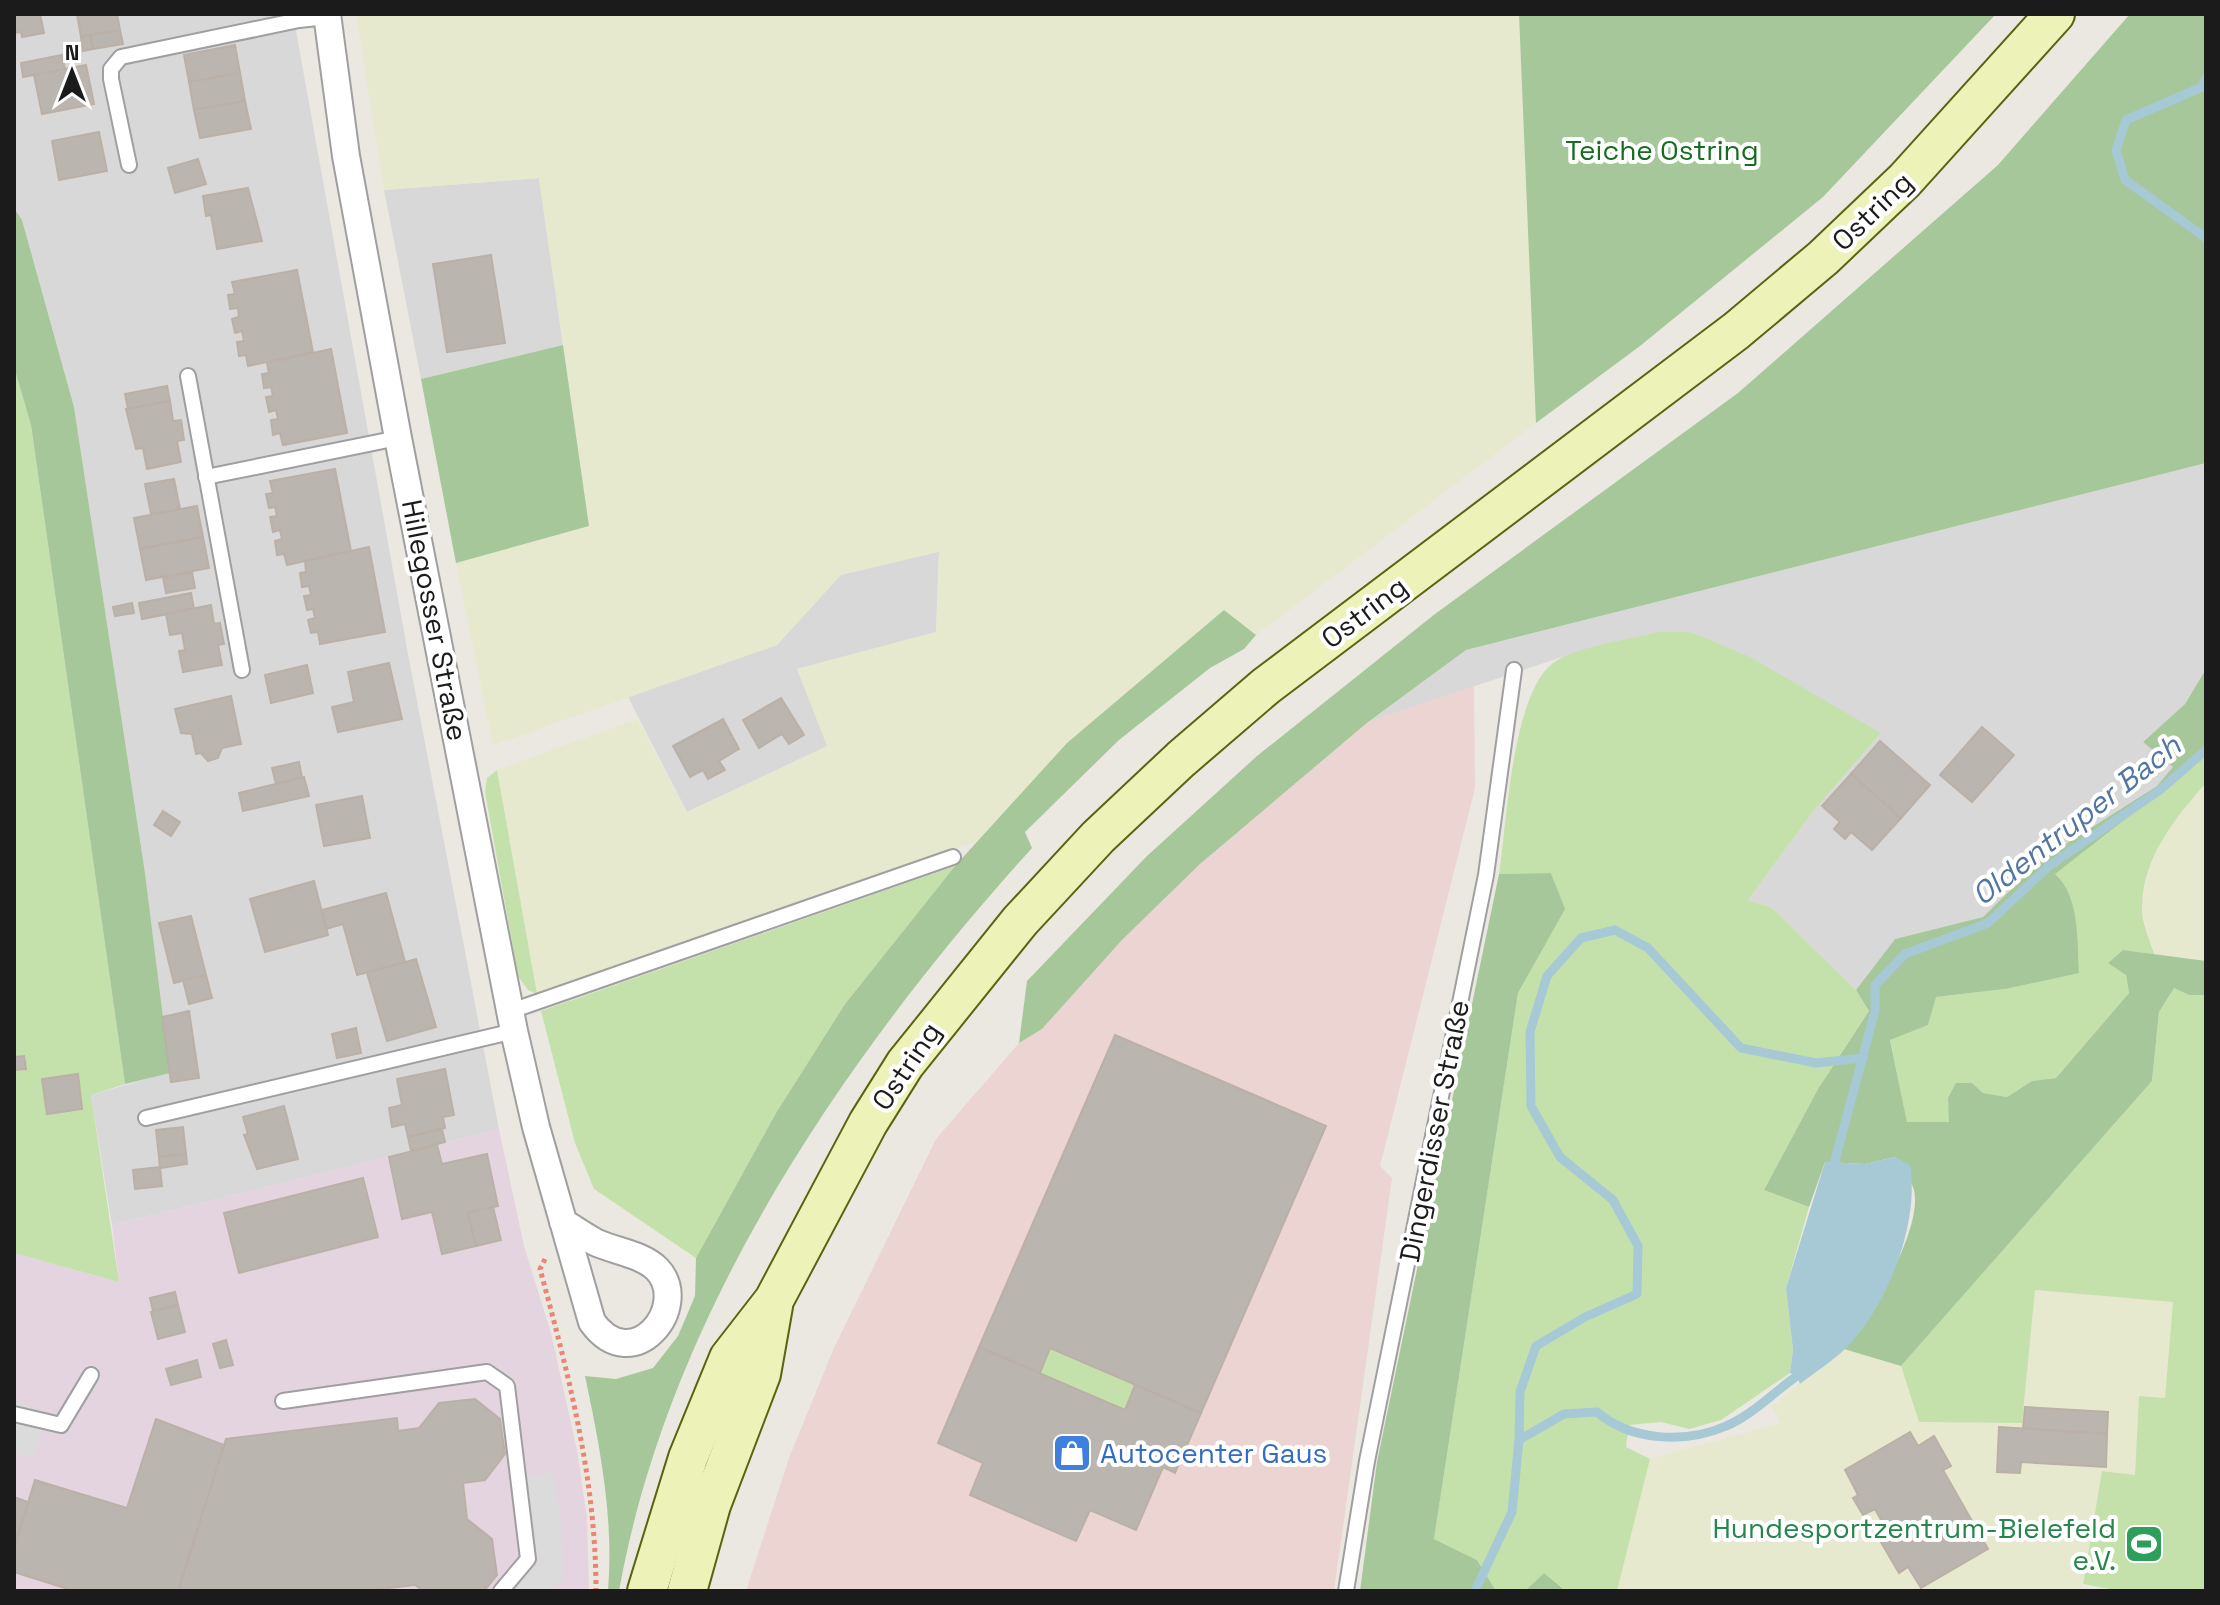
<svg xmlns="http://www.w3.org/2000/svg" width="2220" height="1605" viewBox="0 0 2220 1605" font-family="'Space Grotesk',sans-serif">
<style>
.residential{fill:#d9d8d8}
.commercial{fill:#ebd4d2}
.industrial{fill:#e4d4e0}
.farmland{fill:#e6e9ce}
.grass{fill:#c4e1ac}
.forest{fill:#a6c79a}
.parking{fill:#dbdbdb}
.water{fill:#a6c9d5}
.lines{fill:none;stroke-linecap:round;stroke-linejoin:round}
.stream{stroke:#a6c9d5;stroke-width:9}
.building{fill:#bbb5af;stroke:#bbb0a6;stroke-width:2}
.service-casing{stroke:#9f9f9f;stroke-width:18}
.minor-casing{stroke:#9f9f9f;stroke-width:30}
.secondary-casing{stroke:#58640f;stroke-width:42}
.path{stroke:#ea8474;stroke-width:5;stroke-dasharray:4 4;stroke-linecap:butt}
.service{stroke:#fff;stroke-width:14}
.minor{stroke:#fff;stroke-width:26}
.secondary{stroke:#edf2b9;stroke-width:38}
.labels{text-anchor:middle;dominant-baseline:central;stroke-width:8;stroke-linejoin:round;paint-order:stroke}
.park-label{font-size:28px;fill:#166c20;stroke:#fff}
.street-label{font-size:28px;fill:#1b1b1b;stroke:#fff}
.shop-label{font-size:28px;fill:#366cbe;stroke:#fff;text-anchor:start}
.leisure-label{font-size:28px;fill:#27864d;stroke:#fff;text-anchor:end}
.water-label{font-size:30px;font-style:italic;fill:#5276a0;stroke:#fff}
</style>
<rect width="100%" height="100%" fill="#ebe8e1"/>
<g class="residential">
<polygon points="14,14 293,14 408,654 499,1129 112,1225 91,1095 170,1072 145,873 74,407 22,220 14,208"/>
<polygon points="539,178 563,345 421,379 384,190"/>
<polygon points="2206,463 2206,669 2185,704 2143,742 2174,767 2157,786 2042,859 1983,917 1895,939 1856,990 1772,908 1748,900 1815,809 1881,733 1656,632 1559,658 1368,722 1466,650"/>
<polygon points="939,551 936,632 797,669 828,746 687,812 628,697 777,645 841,574"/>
</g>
<polygon class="commercial" points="1474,686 1475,788 1380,1166 1392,1178 1334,1591 746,1591 789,1458 834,1348 936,1139 1019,1043 1042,1029 1122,940 1200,864 1368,722"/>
<polygon class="industrial" points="499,1129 524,1246 551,1333 577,1450 587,1518 589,1591 14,1591 14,1253 119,1282 112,1225"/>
<g class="farmland">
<polygon points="356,14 1519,14 1536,423 1256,635 1224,610 1067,743 978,841 537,994 497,770 637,719 687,812 827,746 797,669 936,632 939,552 841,575 777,645 493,745 456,563 589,525 539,178 384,190"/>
<polygon points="2206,783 2206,961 2154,954 2141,908 2149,870 2168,827"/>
<polygon points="2035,1290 2173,1302 2165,1399 2139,1397 2135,1475 2102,1471 2081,1591 1617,1591 1650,1459 1781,1423 1772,1406 1844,1349 1901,1366 1919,1422 2022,1423"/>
</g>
<g class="grass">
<polygon points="14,367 31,425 125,1084 91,1095 119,1282 14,1253"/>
<path d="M1656,632h34l60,25 131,76 -66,76 -67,91 24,8 84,82 13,21 -51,78 -54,101 45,17 -23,81 7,62 -3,23 -69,47 -32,9 -28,-7 -32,3 -3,22 24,12 -33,132h-50l-23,-18 -19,18h-29l-19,-31 -43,-21 84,-546 46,-84 -13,-36 -52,1c8,-52 13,-185 57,-213 23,-15 73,-21 100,-29z"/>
<path d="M2206,756v27c-31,35 -63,74 -64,124 -1,14 8,33 12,47l-31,-4 -14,12 17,13 3,18 -73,85 -24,3 -25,16 -24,-4 -11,-10 -24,15 2,24 -43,1 -17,-84 38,-14 7,-28 70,-8 49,-115z"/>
<polygon points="497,770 537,994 528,990 518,976 485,792 487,778"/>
<polygon points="955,866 845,1004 776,1113 696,1258 594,1189 575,1143 541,1011"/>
<polygon points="2174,988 2189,995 2206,995 2206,1591 2121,1591 2083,1584 2102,1471 2135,1475 2139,1396 2165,1398 2173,1302 2035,1290 2022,1423 1919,1422 1901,1366 2152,1081 2159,1012"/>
<polygon points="1050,1348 1135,1385 1125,1410 1040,1373"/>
</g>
<g class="forest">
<polygon points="1519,14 1996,14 1823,197 1640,346 1536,423"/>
<polygon points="2130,14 2206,14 2206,463 1466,650 1368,722 1200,864 1122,940 1042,1029 1019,1043 1027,981 1147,856 1257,756 1435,614 1738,393 1998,165"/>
<polygon points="14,208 22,220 74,407 145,873 170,1073 125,1084 31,425 14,367"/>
<polygon points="563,345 589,526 456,563 421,379"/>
<path d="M1224,610l32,25 -12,14 -34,19 -91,72 -94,92 7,16c-187,207 -363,464 -413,743h-11c6,-73 -8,-144 -23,-215l31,3 37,-11 25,-32 17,-40 1,-38 80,-145 69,-109 110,-138 112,-123z"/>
<path d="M2206,669v87l-151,118c25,22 22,67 24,99l-74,16 -69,8 -8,28 -38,15 17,82h42l-1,-24 8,-15h16l11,10 24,4 25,-16 24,-3 73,-85 -3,-18 -18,-12 15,-13 83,11v34h-17l-15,-7 -15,24 -7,69 -251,285 -57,-17c25,-31 79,-118 70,-159 -3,-11 -14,-24 -19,-33l-30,7 -40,-2 -16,45 -45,-17 54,-101 51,-78 -13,-21 39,-51 88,-22 59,-58 115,-73 16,-19 -30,-25 42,-38z"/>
<polygon points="1551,873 1565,909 1518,993 1434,1539 1477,1560 1496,1591 1360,1591 1377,1462 1499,874"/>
<polygon points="1544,1573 1566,1591 1567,1591 1525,1591"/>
</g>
<g class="parking">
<polygon points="14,1402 48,1412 34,1458 14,1452"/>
<polygon points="553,1473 560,1515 564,1578 552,1591 514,1591 538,1563 526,1476"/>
</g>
<path class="water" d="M1895,1157l15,8c10,59 -23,143 -66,185 -13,12 -30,23 -44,34l-3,-8 -7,-3 3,-23 -7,-62 39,-126 40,2z"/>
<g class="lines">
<g class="stream">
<polyline points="2206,78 2202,87 2126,120 2116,150 2125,180 2206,238"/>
<polyline points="1835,1176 1834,1164 1875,1011 1875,985 1905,954 1988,923 2049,866 2160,790 2206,750"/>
<polyline points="1519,1440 1520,1392 1536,1346 1585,1317 1637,1294 1638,1246 1613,1200 1560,1157 1531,1106 1530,1032 1547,976 1581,938 1615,930 1648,948 1741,1048 1816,1063 1863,1058"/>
<path d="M1475,1591l37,-79 7,-72 45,-26 33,-2c34,29 88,32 129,14 25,-10 49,-35 71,-50l7,-10"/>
</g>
</g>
<g class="building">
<polygon points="14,14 40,14 44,33 22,37 21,32 14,33"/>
<polygon points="77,14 117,14 120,30 81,37"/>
<polygon points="120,30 123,44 93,49 90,35"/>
<polygon points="90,35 93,49 83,51 81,37"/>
<polygon points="235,45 240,73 189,82 184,55"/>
<polygon points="62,55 65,69 23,77 21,63"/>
<polygon points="86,65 94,104 42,114 34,75"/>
<polygon points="240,73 245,101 194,110 189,82"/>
<polygon points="245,101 251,129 200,138 194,110"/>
<polygon points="99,132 107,171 59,180 52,141"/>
<polygon points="198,159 206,184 175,193 168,168"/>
<polygon points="248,188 262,241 217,249 211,215 206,216 203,196"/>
<polygon points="491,255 505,343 447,352 433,264"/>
<polygon points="297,270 313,352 248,366 246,355 239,356 237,342 244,341 242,331 235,333 232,319 239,317 238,308 230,309 228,295 235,294 232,282"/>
<polygon points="331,349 347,433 283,445 280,433 273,435 271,420 278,419 276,410 269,412 266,397 273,396 271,387 264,388 262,374 269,373 267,363"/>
<polygon points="167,386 170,401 128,409 125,394"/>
<polygon points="170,401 173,421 181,420 184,440 177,441 181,462 147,469 143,448 136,449 126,409"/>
<polygon points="335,469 351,551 287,565 284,554 277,555 275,541 282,539 280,530 273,532 270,517 277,516 275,507 269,508 266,494 273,493 270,481"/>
<polygon points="174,479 180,509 151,514 145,484"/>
<polygon points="197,506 203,537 140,549 134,518"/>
<polygon points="203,537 209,568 146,580 140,549"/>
<polygon points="369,547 385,632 320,644 318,632 311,633 308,620 315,618 313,609 307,610 304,596 311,595 309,586 302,587 300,573 306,572 305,561"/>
<polygon points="192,572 195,588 166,593 163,577"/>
<polygon points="191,593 194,609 142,619 139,603"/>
<polygon points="132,603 134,613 115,616 113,607"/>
<polygon points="211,605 214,624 220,623 224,644 218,645 222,665 183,672 179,651 185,650 182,633 170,635 166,614"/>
<polygon points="389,663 402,719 338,732 332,707 354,702 348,672"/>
<polygon points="307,665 313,693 271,703 265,675"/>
<polygon points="231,696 241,744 222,748 218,758 208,761 201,753 196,754 192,734 181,733 175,709"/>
<polygon points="781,698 804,735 789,744 782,734 759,748 743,720"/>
<polygon points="723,719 739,749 719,761 725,770 708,779 703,770 690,777 673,746"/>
<polygon points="1982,727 2014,755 1972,802 1940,775"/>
<polygon points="1880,741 1930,785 1901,818 1851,774"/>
<polygon points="299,762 302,778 276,784 272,768"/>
<polygon points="1851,774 1901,818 1872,850 1851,832 1845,839 1834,829 1840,822 1822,806"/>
<polygon points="304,777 309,796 243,811 239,793"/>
<polygon points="362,796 370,838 324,846 316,805"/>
<polygon points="163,811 180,822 171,836 154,825"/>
<polygon points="314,881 328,935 265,952 250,899"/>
<polygon points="386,893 405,962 357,975 343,924 326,929 322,910"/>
<polygon points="191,916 206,975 174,983 159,923"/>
<polygon points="416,959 436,1027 387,1041 367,973"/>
<polygon points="206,975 212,998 189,1004 183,980"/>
<polygon points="189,1011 199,1078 171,1082 162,1017"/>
<polygon points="356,1028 361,1053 337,1058 332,1034"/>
<polygon points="1115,1035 1326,1126 1201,1413 1050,1348 1040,1373 979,1347"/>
<polygon points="24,1056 26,1069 14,1070 14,1057"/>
<polygon points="445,1069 454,1115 443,1117 445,1128 408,1137 405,1124 392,1127 389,1108 402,1105 397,1079"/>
<polygon points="78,1074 82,1109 47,1114 42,1079"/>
<polygon points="284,1106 298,1159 257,1169 244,1135 248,1134 243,1117"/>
<polygon points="183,1127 186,1154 159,1157 156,1130"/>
<polygon points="442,1129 445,1142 411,1151 408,1137"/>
<polygon points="437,1145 442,1164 487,1154 498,1206 468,1213 476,1246 442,1254 432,1212 402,1219 389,1157"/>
<polygon points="186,1154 187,1164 160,1168 159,1157"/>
<polygon points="160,1167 162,1186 135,1189 133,1170"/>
<polygon points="363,1178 378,1237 239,1273 224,1213"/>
<polygon points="493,1207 501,1240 476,1246 468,1213"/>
<polygon points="175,1292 178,1305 153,1311 150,1298"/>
<polygon points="178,1305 185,1332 158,1339 151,1312"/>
<polygon points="226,1340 233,1365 220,1368 213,1344"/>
<polygon points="979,1347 1125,1410 1135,1385 1201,1413 1175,1473 1163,1467 1136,1530 1090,1510 1076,1541 970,1495 983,1463 938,1443"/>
<polygon points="197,1360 201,1377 171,1385 166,1369"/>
<polygon points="475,1399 500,1419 505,1454 485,1480 463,1483 467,1519 492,1539 497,1575 484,1591 423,1591 415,1585 363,1591 178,1591 226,1439 397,1418 398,1431 419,1428 439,1403"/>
<polygon points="2025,1407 2108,1412 2107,1434 2023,1428"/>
<polygon points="156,1419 224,1445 178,1591 74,1591 14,1572 14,1548 35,1480 127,1508"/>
<polygon points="1999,1427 2107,1434 2106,1467 2021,1462 2020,1473 1997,1472"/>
<polygon points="1910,1432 1918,1446 1934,1436 1951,1466 1943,1470 1988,1549 1921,1588 1908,1567 1899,1573 1875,1532 1885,1527 1875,1509 1863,1515 1853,1498 1858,1495 1845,1470"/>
<polygon points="14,1497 28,1502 14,1548"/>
</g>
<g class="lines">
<g class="service-casing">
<g id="service">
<polyline points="129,165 111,79 111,69 121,57 299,20 327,17"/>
<polyline points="188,376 242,670"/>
<polyline points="206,477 398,438"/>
<polyline points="511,1011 953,857"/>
<polyline points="146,1118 514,1031"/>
<polyline points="283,1401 487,1372 507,1386 528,1559 501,1591"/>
<polyline points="14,1414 61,1425 91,1375"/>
<polyline points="1346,1591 1367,1461 1486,875 1514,670"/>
</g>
</g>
<g class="minor-casing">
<path id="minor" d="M327,14l19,142 52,282 116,593 22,96 56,195c41,57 100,-16 65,-53 -15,-15 -43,-18 -62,-27 -11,-6 -21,-13 -32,-20"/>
</g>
<g class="secondary-casing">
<g id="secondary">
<polyline points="647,1591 688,1458 729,1358 774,1300 868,1123 905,1064 1020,921 1098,837 1181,759 1266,686 1736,331 1823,258 1905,180 2055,14"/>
<polyline points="687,1591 711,1505 761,1374 773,1306"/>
</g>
</g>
<path class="path" d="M545,1259l-5,10c29,107 56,211 56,322"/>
<use href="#service" class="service"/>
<use href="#minor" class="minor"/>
<use href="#secondary" class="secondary"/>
</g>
<defs>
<g id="shop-square" transform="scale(2)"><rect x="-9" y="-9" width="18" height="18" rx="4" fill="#3f7fe0" stroke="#fff"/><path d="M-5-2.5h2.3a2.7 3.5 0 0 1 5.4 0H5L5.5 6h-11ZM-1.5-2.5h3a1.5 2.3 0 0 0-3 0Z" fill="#fff"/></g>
<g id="stadium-square" transform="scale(2)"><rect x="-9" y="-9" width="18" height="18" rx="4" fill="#2e9e5b" stroke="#fff"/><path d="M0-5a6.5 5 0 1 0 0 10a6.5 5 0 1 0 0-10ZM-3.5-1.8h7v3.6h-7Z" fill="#fff"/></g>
</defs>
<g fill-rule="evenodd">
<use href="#shop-square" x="1072" y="1453"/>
<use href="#stadium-square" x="2144" y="1544"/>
</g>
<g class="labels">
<g class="park-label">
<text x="1662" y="150">Teiche Ostring</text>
</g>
<g class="street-label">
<text transform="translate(1872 211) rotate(-44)">Ostring</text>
<text transform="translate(1364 612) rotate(-37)">Ostring</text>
<text transform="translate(435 620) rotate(79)">Hillegosser Straße</text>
<text transform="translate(906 1066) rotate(-56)">Ostring</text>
<text transform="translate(1434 1131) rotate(-79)">Dingerdisser Straße</text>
</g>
<g class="shop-label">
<text x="1100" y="1453">Autocenter Gaus</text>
</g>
<g class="leisure-label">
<text x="2116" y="1528">Hundesportzentrum-Bielefeld<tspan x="2116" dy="32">e.V.</tspan></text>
</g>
<g class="water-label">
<text transform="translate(2076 820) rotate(-38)">Oldentruper Bach</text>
</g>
</g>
<rect width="2220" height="1605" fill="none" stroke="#1b1b1b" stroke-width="32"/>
<g transform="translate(72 72)" stroke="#ffffff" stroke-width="6" paint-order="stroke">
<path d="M0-6L14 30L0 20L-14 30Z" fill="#1b1b1b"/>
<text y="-12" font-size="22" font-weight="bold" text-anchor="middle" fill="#1b1b1b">N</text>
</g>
</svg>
